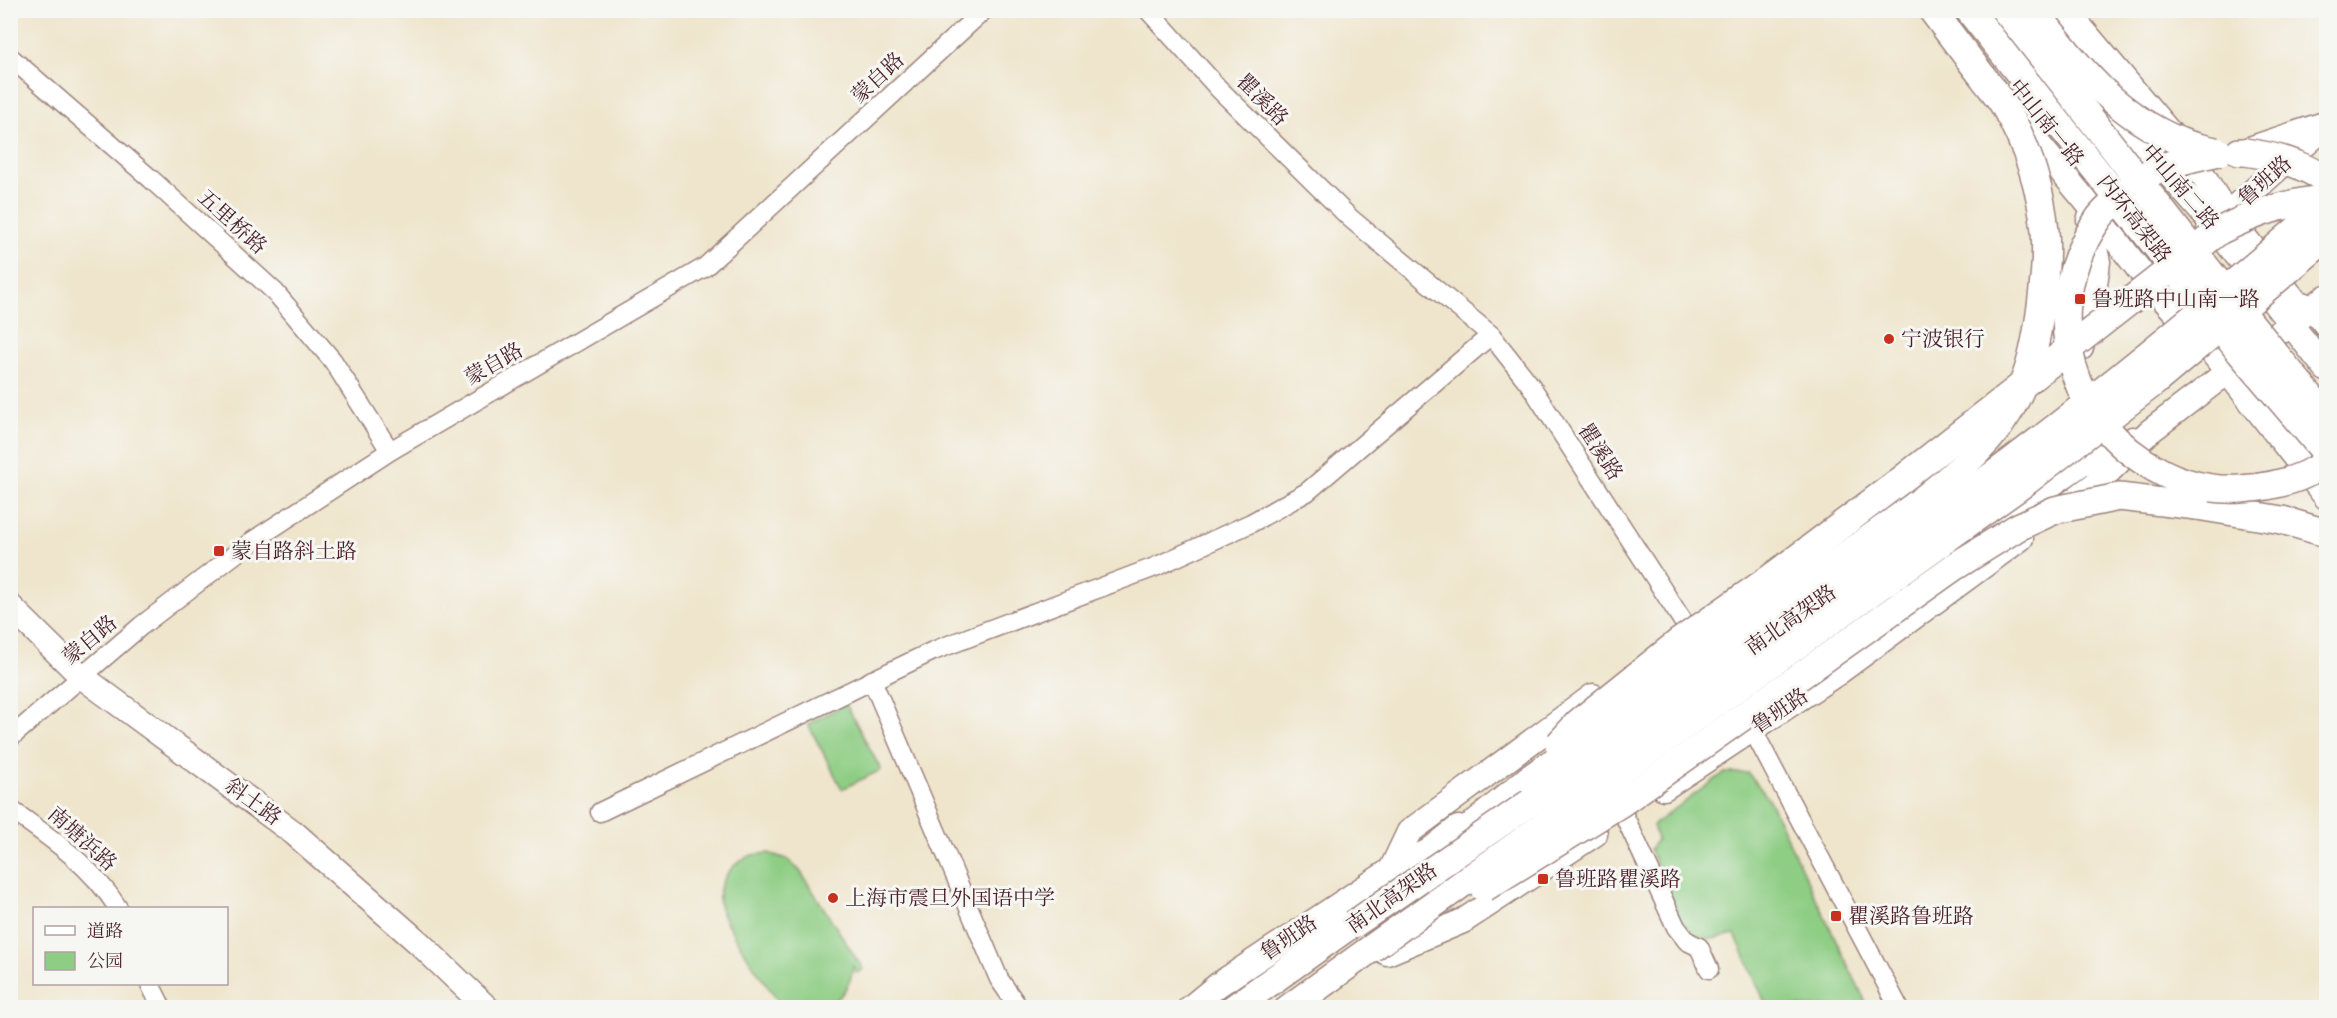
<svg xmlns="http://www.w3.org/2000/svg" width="2337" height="1018" viewBox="0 0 2337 1018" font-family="Cardo,'Noto Serif SC',serif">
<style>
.green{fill:#8ecd84;stroke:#6c7658;stroke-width:1.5}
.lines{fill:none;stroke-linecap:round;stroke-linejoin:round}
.minor-casing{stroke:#9c827c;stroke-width:21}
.major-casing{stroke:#9c827c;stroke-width:27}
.highway-casing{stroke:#9c827c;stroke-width:30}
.minor{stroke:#fff;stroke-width:18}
.major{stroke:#fff;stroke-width:24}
.highway{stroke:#fff;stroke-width:27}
.highway-bridge-casing{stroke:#9c827c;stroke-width:30;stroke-linecap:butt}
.highway-bridge{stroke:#fff;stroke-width:27}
.poi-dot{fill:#c8321e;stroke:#f6f6f2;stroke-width:2}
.labels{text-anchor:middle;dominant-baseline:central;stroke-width:6;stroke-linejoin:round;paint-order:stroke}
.street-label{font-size:21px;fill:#4a1f2b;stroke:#f6f6f2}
.poi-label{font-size:21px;fill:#4a1f2b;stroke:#f6f6f2;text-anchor:start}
</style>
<rect width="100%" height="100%" fill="#f6f6f2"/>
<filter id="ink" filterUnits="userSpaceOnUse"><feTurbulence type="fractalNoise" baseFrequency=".0167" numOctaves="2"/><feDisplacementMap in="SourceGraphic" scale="12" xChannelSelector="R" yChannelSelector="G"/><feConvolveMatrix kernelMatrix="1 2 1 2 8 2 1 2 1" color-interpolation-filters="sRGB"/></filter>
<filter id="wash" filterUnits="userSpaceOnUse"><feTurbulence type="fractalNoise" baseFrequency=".008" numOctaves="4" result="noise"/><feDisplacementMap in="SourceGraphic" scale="24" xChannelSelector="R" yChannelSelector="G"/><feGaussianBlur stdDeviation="1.35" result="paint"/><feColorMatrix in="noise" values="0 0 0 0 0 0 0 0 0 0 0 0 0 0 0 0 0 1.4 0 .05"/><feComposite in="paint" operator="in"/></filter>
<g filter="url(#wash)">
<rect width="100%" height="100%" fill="#efe5cc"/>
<g class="green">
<polygon points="846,704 881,770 842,789 808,724"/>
<polygon points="1724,773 1748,773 1768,798 1868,1007 1767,1007 1735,934 1712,939 1697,938 1682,923 1650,849 1657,840 1653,825"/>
<path d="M768,853l19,6 13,12 63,98 -6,4 -4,-7c-1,17 -13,36 -29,41 -12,4 -29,1 -42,0 -14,-21 -59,-82 -63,-103 -3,-20 13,-42 31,-48 5,-2 13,-2 18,-3z"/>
</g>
</g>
<g filter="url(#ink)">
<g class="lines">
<g class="minor-casing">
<g id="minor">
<polyline points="1148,10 1219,89 1350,218 1491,335 1531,386 1697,643"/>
<polyline points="10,57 151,179 275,292 333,361 390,451"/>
<polyline points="872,680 999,979 1019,1008"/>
<polyline points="1747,719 1899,1008"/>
<polyline points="10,738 141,626 251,542 390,451 705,267 984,10"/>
<path d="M10,809c41,29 81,56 108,99"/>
<polyline points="600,812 933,651 1155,567 1251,523 1307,492 1491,335"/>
<polyline points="1624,815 1676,927 1687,941 1699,947 1709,969"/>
<polyline points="150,984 162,1008"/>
</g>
</g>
<g class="major-casing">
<g id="major">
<polyline points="2066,10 2197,165 2227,215 2296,302 2313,308 2326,325"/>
<polyline points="2109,105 2213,225 2326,369"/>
<polyline points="2015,116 2085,200 2154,289 2211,351 2326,497"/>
<polyline points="2209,230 2326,126"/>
<polyline points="2081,348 2093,299 2098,262 2089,220"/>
<polyline points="2062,509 2098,482 2149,432 2326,297"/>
<polyline points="1843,543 1914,486"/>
<polyline points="1950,555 2081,464 2133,439"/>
<polyline points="10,606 81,676 294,833 418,942 487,1008"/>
<polyline points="1664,788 1836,674 2021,538"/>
<polyline points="1391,870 1409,832 1593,696"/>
<polyline points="1387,953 1463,921 1595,834"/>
<polyline points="1190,1008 1218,985 1391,870 1429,851 1458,828"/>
</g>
</g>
<g class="highway-casing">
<g id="highway">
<polyline points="2239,152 2245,152 2326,125"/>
<polyline points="2029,372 2065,315"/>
<polyline points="2197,506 2282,520 2326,533"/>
<polyline points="1447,847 1529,779"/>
<polyline points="1234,1008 1371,910"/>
<polyline points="1289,1008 1372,948"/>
</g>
</g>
<use href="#minor" class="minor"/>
<use href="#major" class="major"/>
<use href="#highway" class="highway"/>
<g class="highway-bridge-casing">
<g id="highway-bridge">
<polyline points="1969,10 2240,352 2326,453"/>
<path d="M2005,10c108,134 210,274 321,405"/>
<path d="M2034,10c43,55 78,103 145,131 11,5 24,7 36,10"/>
<path d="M2219,152c-28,6 -56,12 -81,28 -7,5 -13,13 -20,19 -6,6 -14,12 -19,19 -57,80 -38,189 44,243 29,20 63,30 98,28 29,-2 62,-9 85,-27"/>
<path d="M2245,152c30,4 56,11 81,28"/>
<path d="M1559,744l19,-21 101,-81 93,-65 128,-96 319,-250c38,-19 65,-28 107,-32"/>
<path d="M1529,779c99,-69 198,-138 296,-209 55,-40 118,-79 164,-131 15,-17 27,-37 35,-58 14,-33 24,-114 21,-150 -4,-43 -19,-87 -40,-124 -6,-11 -15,-20 -22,-30 -17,-22 -34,-44 -51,-67"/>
<polyline points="1484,888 1621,803 1954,567 2018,527 2055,510 2119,497 2197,506"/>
<path d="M1354,924c207,-143 415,-284 618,-433 122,-90 240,-187 354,-287"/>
<polyline points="1372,948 2023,484 2156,381 2326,238"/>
</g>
</g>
<use href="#highway-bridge" class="highway-bridge"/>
</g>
</g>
<g class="poi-dot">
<rect x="2074" y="293" width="12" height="12" rx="3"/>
<circle cx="1889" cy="339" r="6"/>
<rect x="213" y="545" width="12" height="12" rx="3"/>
<rect x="1537" y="873" width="12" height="12" rx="3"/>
<circle cx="833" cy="898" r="6"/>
<rect x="1830" y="910" width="12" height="12" rx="3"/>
</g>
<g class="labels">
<g class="street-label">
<text transform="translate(878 78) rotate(-43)">蒙自路</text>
<text transform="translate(1262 100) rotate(45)">瞿溪路</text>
<text transform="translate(2046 123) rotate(51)">中山南一路</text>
<text transform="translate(2265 181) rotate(-42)">鲁班路</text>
<text transform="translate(2180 187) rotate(49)">中山南二路</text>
<text transform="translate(2134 219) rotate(52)">内环高架路</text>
<text transform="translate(232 222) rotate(42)">五里桥路</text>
<text transform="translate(494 364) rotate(-30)">蒙自路</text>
<text transform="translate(1600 452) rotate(57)">瞿溪路</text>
<text transform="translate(1791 620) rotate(-35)">南北高架路</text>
<text transform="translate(90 640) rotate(-40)">蒙自路</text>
<text transform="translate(1780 711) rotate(-34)">鲁班路</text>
<text transform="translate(253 802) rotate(36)">斜土路</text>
<text transform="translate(82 839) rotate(42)">南塘浜路</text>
<text transform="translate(1392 898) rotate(-35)">南北高架路</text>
<text transform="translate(1289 938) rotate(-34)">鲁班路</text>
</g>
<g class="poi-label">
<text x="2092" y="299">鲁班路中山南一路</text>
<text x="1901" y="339">宁波银行</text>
<text x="231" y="551">蒙自路斜土路</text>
<text x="1555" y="879">鲁班路瞿溪路</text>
<text x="845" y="898">上海市震旦外国语中学</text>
<text x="1848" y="916">瞿溪路鲁班路</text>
</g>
</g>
<rect width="2337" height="1018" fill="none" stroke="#f6f6f2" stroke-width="36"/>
<rect x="33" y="907" width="195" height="78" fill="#f6f6f2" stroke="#b1a0a2" stroke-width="1.5"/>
<rect x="45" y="926" width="30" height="9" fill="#ffffff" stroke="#b1a0a2" stroke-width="1.5"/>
<text x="87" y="937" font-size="18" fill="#4a1f2b">道路</text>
<rect x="45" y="952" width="30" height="18" fill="#8ecd84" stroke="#b1a0a2" stroke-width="1.5"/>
<text x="87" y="967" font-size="18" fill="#4a1f2b">公园</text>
</svg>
